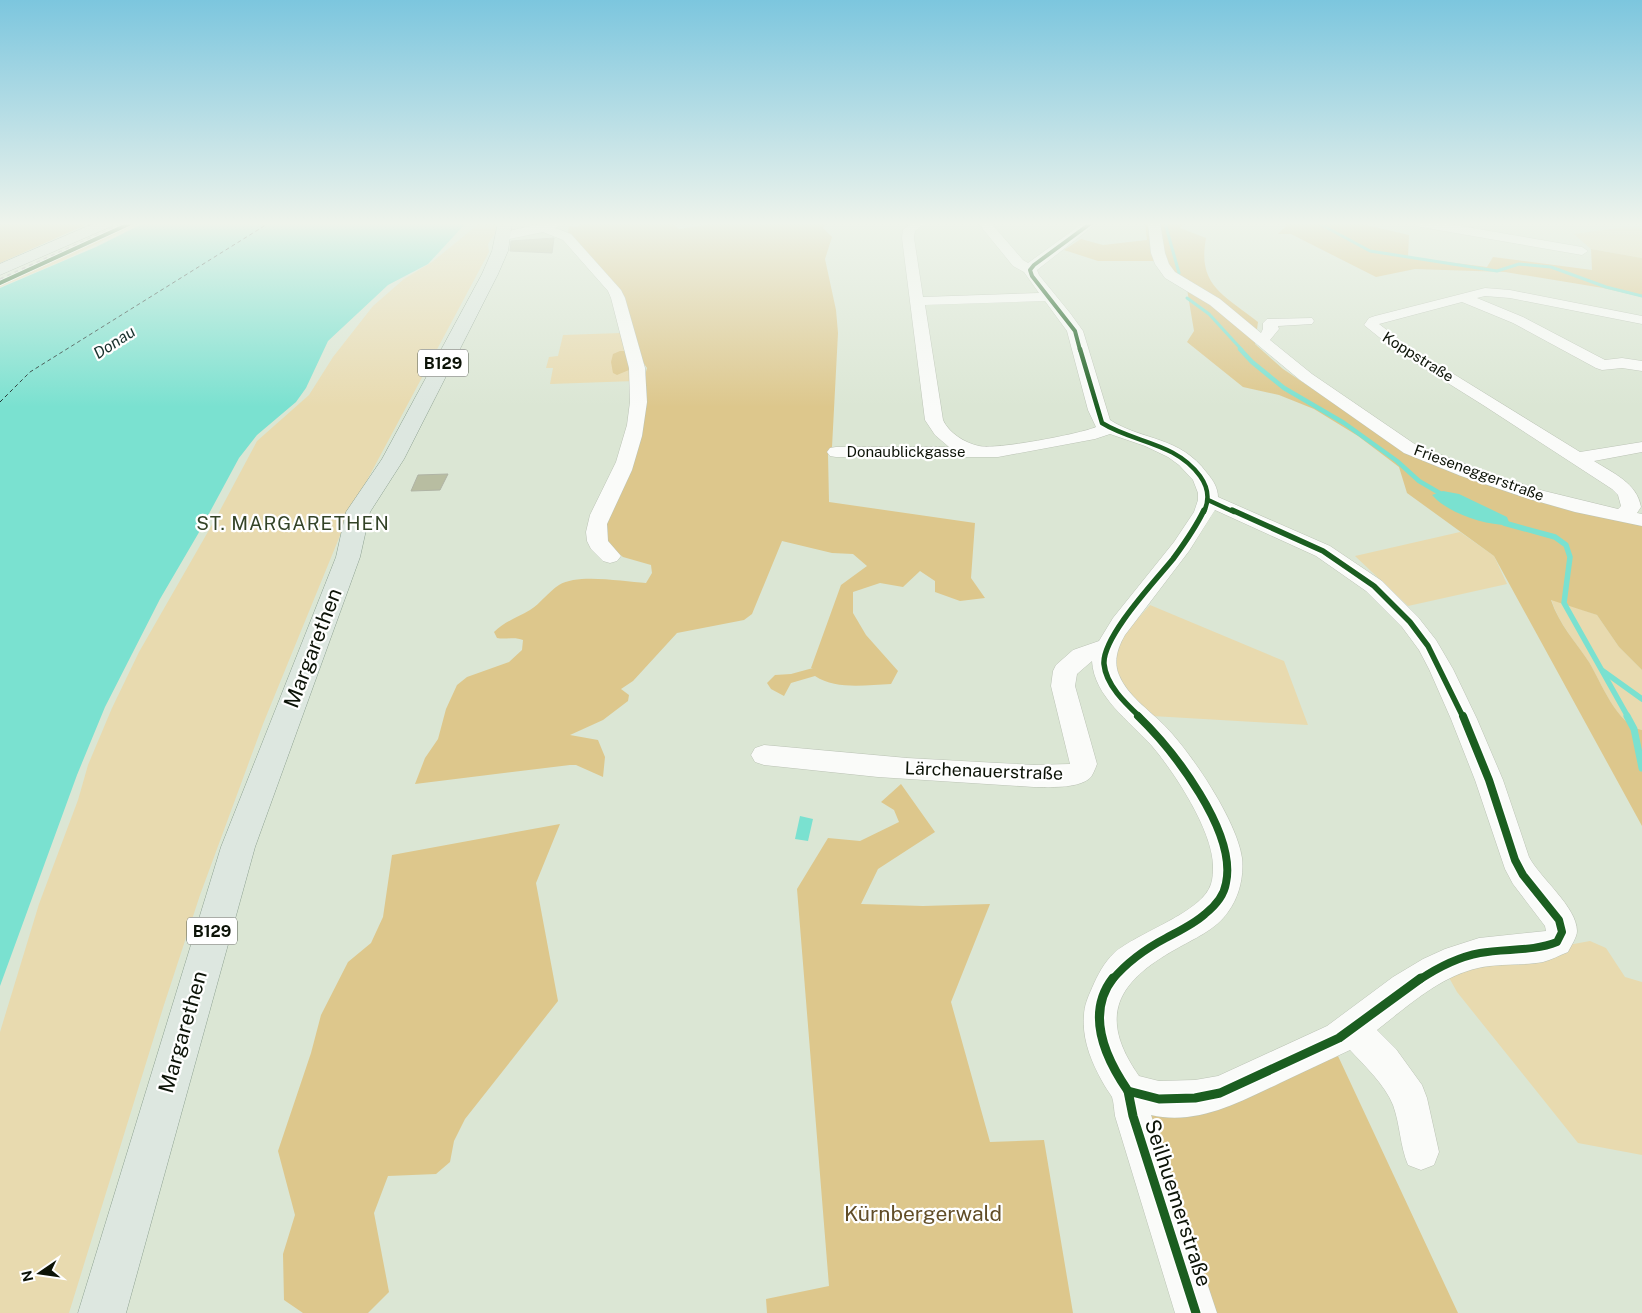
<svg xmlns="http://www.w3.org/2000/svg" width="1642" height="1313" font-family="'Public Sans',sans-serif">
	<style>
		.green { fill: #e8daaf }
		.forest { fill: #ddc78c }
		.water { fill: #7ae1d0 }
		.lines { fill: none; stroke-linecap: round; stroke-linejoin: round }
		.stream-far3 { stroke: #7ae1d0; stroke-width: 3 }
		.stream-far2 { stroke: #7ae1d0; stroke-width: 4.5 }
		.stream-far1 { stroke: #7ae1d0; stroke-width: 5.5 }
		.stream { stroke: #7ae1d0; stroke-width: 7 }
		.ferry { stroke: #19312d; stroke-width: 1; stroke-dasharray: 4 3; stroke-linecap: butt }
		.building { fill: #b8bda1; stroke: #b0b4a5 }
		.minor-casing { stroke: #bbc3b5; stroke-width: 1 }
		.major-casing { stroke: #8ea292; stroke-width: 1 }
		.minor { fill: #fafbf9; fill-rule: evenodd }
		.major { fill: #dde7e0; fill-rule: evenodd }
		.rail { stroke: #c0c2be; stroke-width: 2; stroke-dasharray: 4 4; stroke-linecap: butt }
		.cycleway-far4-casing { stroke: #fff; stroke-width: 5.5 }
		.cycleway-far3-casing { stroke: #fff; stroke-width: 7 }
		.cycleway-far2-casing { stroke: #fff; stroke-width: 9 }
		.cycleway-far1-casing { stroke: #fff; stroke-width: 11 }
		.cycleway-casing { stroke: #fff; stroke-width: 12 }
		.cycleway-far4 { stroke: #1b5e20; stroke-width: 4 }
		.cycleway-far3 { stroke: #1b5e20; stroke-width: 4.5 }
		.cycleway-far2 { stroke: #1b5e20; stroke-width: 5.5 }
		.cycleway-far1 { stroke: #1b5e20; stroke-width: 8 }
		.cycleway { stroke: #1b5e20; stroke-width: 9 }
		.labels { text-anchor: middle; stroke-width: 4.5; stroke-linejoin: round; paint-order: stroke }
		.far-street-label { font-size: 15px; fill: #0c1307; stroke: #fff }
		.far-water-label { font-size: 16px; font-style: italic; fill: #19312d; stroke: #fff }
		.shield { fill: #fff; stroke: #555a51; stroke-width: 1 }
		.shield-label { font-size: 16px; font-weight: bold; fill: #0c1307 }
		.street-label { font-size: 18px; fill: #0c1307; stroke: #fff }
		.neighbourhood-label { font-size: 19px; letter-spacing: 1px; fill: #334327; stroke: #fff }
		.near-street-label { font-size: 21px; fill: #0c1307; stroke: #fff }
		.near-park-label { font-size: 21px; fill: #614d27; stroke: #fff }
	</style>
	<rect width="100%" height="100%" fill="#dbe6d4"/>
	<g class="green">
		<path d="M129 223H139L62 261 0 287V282Z"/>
		<path d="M480 223H499L498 229 488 244 489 252 348 516 263 724 200 895 163 1008 69 1313H0V1032L39 904 78 800 88 765 112 708 139 652 217 516 257 441 309 395 333 357 373 306 404 279 432 262Z"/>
		<path d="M1634 226 1642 229V258L1591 249 1574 234Z"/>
		<path d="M621 333 635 381 550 384 553 368H546L549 357 558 356 563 335Z"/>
		<path d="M1460 532 1494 556 1507 584 1408 606 1355 556Z"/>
		<path d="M1551 599 1597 615 1619 647 1642 670V730C1617 725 1601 682 1589 662 1575 641 1559 624 1551 599Z"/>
		<path d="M1150 605 1284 661 1308 725 1152 716 1119 681 1113 655 1116 643Z"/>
		<path d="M1590 941 1606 948 1625 977 1642 982V1155L1578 1143 1457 992 1447 974 1530 952Z"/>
	</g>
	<g class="forest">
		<path d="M0 223H90L0 263Z"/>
		<path d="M580 223H672L679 229 718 223H827L823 228 832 237 825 259 836 310 838 333 832 447 828 454 829 502 975 523 971 578 985 598 960 601 935 592V581L920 571 903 587 880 583 853 592V613L866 635 898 671 891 684C866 685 836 690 815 676L791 683 784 696 771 689 767 683 775 675 791 674 813 668H811L841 585 867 566 853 554 832 553 782 541 752 614 744 620 677 633 633 681 621 689 629 695 628 701 603 720 570 735 598 740 605 757 603 777 576 765H570L415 784 425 758 438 739 446 709 457 685 467 677 509 662 522 650 523 640C514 636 506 640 497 638L494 632C505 621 517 618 530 610 541 603 548 592 559 585 579 573 623 582 646 583L652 573 651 565 623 557 601 539 647 368 640 358 626 307 625 297 568 233 569 226 578 227Z"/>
		<path d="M1145 223H1185L1180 228 1206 238C1197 286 1224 295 1258 322L1255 344 1283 369 1395 444 1642 523V670L1619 647 1597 615 1551 600C1559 624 1575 641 1589 662 1601 682 1617 725 1642 730V826L1494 556 1407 493 1399 467 1358 436 1314 409 1279 395 1243 387 1187 342 1194 331 1186 283 1157 261H1098L1064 250 1081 239 1103 245 1147 240Z"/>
		<path d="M1289 223H1357L1409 235 1408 257 1487 267 1493 257 1592 270 1591 249 1642 258V297L1603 288 1505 272 1415 269 1376 277 1291 234H1278Z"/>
		<path d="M620 351H627L629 370 617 375 613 373 611 362 613 354Z"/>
		<path d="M901 784 935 832 878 869 861 904 923 906 990 904 951 1002 990 1142 1044 1140 1073 1313H767L766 1299 829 1286 797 889 828 838 860 841 899 822 894 810 881 802Z"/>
		<path d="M560 824 536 883 558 1001 465 1119 454 1141 450 1162 436 1174 388 1176 374 1213 389 1292 368 1313H303L284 1300 283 1254 295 1215 278 1151 311 1053 321 1015 348 962 371 943 383 917 392 855Z"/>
		<path d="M1338 1056 1458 1313H1210L1147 1125 1151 1112 1219 1106Z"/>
	</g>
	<g class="water">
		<path d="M144 223H466L428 264 388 285 328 341 306 388 296 402 257 435 239 458 198 534 160 599 105 707 77 775 0 986V288L96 247Z"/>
		<path d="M1443 491 1459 494 1507 517 1510 525C1487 526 1447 513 1432 495Z"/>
		<path d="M800 816 813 819 808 841 795 839Z"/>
	</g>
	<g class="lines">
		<g class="stream-far3">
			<path d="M1165 223 1179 273"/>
			<path d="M1318 223 1370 251 1497 271 1519 264 1551 267 1606 287 1642 296"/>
			<path d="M1187 298 1209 314 1242 350"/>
		</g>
		<path class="stream-far2" d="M1240 349 1252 362 1284 388 1344 423 1397 461 1419 481 1443 495"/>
		<g class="stream-far1">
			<path d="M1504 523 1555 537 1566 545 1570 557 1564 603 1628 717"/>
			<path d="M1603 671 1642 699"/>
		</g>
		<path class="stream" d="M1627 716 1634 729 1642 768"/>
		<path class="ferry" d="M0 402 30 372 269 223"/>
	</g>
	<g class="building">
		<path d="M554 238 552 253 510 251 511 241Z"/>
		<path d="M448 474 440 490 411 491 418 475Z"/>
	</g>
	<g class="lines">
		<g class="minor-casing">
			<g id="minor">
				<path d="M545 223H564L555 228 571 234 621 290 625 298 645 368 647 402 642 436 632 470 607 524 608 541 621 556 617 561 610 563 603 561 591 549 587 541 586 532 590 515 616 462 627 425 630 402 629 368 611 298 608 291 563 240 543 232 504 240 498 236 500 233Z"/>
				<path d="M911 223H925L915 231 914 238 923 297 1039 293 1024 272 1013 266 978 223H991L1023 260 1028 263 1083 223H1097L1037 270 1039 275 1070 313 1083 331 1110 420C1143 441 1180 436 1207 473 1213 480 1218 488 1218 497L1330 546 1382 581 1418 617 1436 640 1453 669 1477 719 1503 780 1529 857C1540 878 1577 907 1577 931 1577 937 1571 946 1568 952 1560 955 1551 960 1543 962 1522 966 1499 963 1478 968 1439 977 1408 1006 1377 1030L1396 1049 1422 1085 1427 1098 1439 1152 1434 1165 1421 1170 1408 1165C1400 1146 1400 1124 1393 1105 1385 1085 1365 1066 1350 1050 1327 1061 1303 1072 1280 1083 1240 1102 1196 1126 1151 1115L1217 1313H1175L1115 1116C1114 1110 1114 1103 1112 1097 1109 1092 1105 1087 1102 1081 1091 1061 1082 1039 1084 1016 1084 1006 1088 997 1092 988 1098 974 1104 963 1114 953 1138 932 1202 913 1211 884 1213 878 1213 871 1213 865 1212 830 1175 773 1152 746 1130 721 1094 697 1092 661L1077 674 1075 686 1097 764C1095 769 1093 775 1090 778 1078 789 1048 787 1034 787L878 777 764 765 755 762 751 755 755 748 764 745 907 758 1034 765 1070 764 1051 686 1053 671 1056 665 1073 650 1099 641 1113 618 1174 542 1194 512 1198 500V493L1193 480 1179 465 1168 457 1145 446 1110 434 1095 439 998 457H836L830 456 827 452 830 448 836 447H949L935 435 925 420 902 238 903 230ZM1045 301 1067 331 1088 410 1096 427C1080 434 995 450 979 446 965 443 949 433 943 420L925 305ZM1215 510 1316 556 1366 591 1402 627 1419 650 1429 669 1451 719 1475 780 1505 869 1513 884 1545 926 1546 931 1479 938 1445 949 1423 959 1393 977 1327 1026 1218 1076 1195 1080 1159 1081 1139 1076C1097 1016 1117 982 1176 949 1193 939 1216 930 1228 912 1239 897 1244 877 1242 858 1237 821 1191 752 1164 725 1149 710 1127 695 1119 675 1113 661 1118 647 1125 635L1189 551Z"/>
				<path d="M1148 223H1160L1165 253 1169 264 1175 272 1220 299 1261 333 1263 329V323L1267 319 1312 318 1314 321 1312 324 1278 326 1279 329 1270 340 1312 374 1416 445 1475 468 1540 490 1618 509 1621 506 1618 495 1612 489 1483 405 1395 350 1364 325 1369 318 1375 316 1485 288 1510 290 1642 316V324L1510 298 1485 296 1477 298 1523 317 1605 360 1622 358 1642 361V371L1622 368 1602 370 1596 368 1513 323 1462 302 1379 324 1405 344 1580 452 1642 442V452L1594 461C1613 473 1637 483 1641 507L1637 513 1642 514V526L1575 512 1526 498 1461 476 1404 453 1300 380 1210 305 1165 278 1155 264 1151 253Z"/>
				<path d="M1415 223H1443L1582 247 1588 251 1582 255 1421 227Z"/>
			</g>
		</g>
		<g class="major-casing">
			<g id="major">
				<path d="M95 223H114L112 226 0 275V264Z"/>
				<path d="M498 223H512L508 251 498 274 404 459 370 512 360 557 255 847 126 1313H78L221 847 336 557 346 512 382 459 482 274 492 251Z"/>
			</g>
		</g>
		<use href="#minor" class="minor"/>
		<use href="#major" class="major"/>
		<path class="rail" d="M0 279 124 223"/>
		<g class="cycleway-far4-casing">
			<g id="cycleway-far4">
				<path d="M0 283 131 223"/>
				<path d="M1080 350 1075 331 1032 276 1030 270 1034 265 1091 223"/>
			</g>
		</g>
		<g class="cycleway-far3-casing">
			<g id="cycleway-far3">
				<path d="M1080 349 1102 423C1134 443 1175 442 1200 476 1208 487 1210 499 1204 512"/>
				<path d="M1208 500 1234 512"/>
			</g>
		</g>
		<g class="cycleway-far2-casing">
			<g id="cycleway-far2">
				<path d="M1232 510 1323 551 1374 586 1410 622 1428 646 1463 717"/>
				<path d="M1140 717C1125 703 1106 685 1104 664 1102 637 1155 581 1173 559 1184 544 1196 527 1204 510"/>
			</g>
		</g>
		<g class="cycleway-far1-casing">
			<g id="cycleway-far1">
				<path d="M1112 980C1128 961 1145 949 1166 938 1179 931 1194 924 1205 914 1215 906 1224 896 1226 883 1237 832 1174 751 1138 716"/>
				<path d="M1419 980C1437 968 1458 957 1480 953 1505 948 1532 952 1557 942L1562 932 1559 920 1523 875 1515 860 1489 780 1463 716"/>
			</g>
		</g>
		<g class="cycleway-casing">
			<g id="cycleway">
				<path d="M1113 978C1085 1014 1106 1059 1128 1091"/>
				<path d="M1196 1313 1133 1116 1128 1091 1159 1099 1195 1098 1220 1093 1339 1038 1421 978"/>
			</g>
		</g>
		<use href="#cycleway-far4" class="cycleway-far4"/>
		<use href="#cycleway-far3" class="cycleway-far3"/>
		<use href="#cycleway-far2" class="cycleway-far2"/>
		<use href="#cycleway-far1" class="cycleway-far1"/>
		<use href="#cycleway" class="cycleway"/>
	</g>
	<linearGradient id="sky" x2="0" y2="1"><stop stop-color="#7cc6de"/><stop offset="0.55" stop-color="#eff4ec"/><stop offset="1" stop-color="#eff4ec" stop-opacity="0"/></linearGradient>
	<rect width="1642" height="407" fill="url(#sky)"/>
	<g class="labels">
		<g class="far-street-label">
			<text transform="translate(1418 357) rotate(32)" y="5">Koppstraße</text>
			<text x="906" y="457">Donaublickgasse</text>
			<text transform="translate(1479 473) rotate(20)" y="5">Frieseneggerstraße</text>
		</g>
		<g class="far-water-label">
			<text transform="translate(114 342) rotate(-33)" y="6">Donau</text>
		</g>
		<g class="shield">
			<rect x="418" y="349.5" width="50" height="27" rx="4"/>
			<rect x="187" y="917.5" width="50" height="27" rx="4"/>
		</g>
		<g class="shield-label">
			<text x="443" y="369">B129</text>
			<text x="212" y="937">B129</text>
		</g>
		<g class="street-label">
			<text transform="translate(984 771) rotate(2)" y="6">Lärchenauerstraße</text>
		</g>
		<g class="neighbourhood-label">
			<text x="293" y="530">ST. MARGARETHEN</text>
		</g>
		<g class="near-street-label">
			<text transform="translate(313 648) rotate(-69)" y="7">Margarethen</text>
			<text transform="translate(183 1032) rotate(-74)" y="7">Margarethen</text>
			<text transform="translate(1178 1203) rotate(72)" y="7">Seilhuemerstraße</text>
		</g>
		<g class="near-park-label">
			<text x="923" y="1221">Kürnbergerwald</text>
		</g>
	</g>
	<g transform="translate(40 1273) rotate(257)" stroke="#ffffff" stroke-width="4" paint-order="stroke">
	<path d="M0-4L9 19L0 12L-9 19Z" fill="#0c1307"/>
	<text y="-8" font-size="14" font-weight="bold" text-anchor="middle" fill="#0c1307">N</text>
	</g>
</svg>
